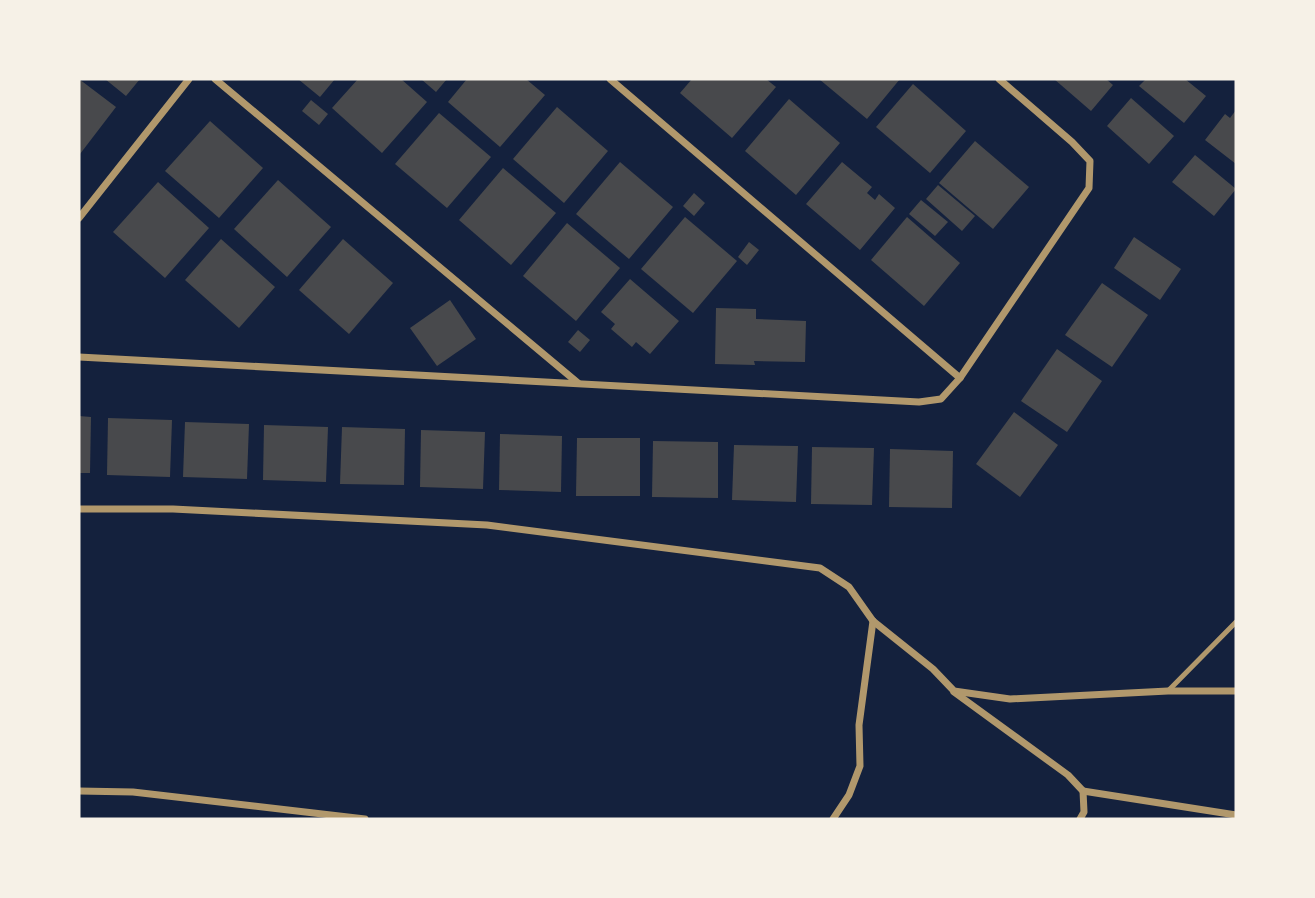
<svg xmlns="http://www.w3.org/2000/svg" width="1315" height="898" font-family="'Work Sans',sans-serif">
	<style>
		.building { fill: #48494c }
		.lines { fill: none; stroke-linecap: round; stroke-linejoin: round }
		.service { stroke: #b1986c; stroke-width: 5 }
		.minor { stroke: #b1986c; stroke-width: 7 }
	</style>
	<rect width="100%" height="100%" fill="#14213d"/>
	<g class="building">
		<path d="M79 79 116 107 80 154 79 153Z"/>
		<path d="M105 79H140L126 96Z"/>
		<path d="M298 79H335L320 97Z"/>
		<path d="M358 79H401L427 102 382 153 332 108Z"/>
		<path d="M421 79H447L436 92Z"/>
		<path d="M467 79H526L545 95 500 147 448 102Z"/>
		<path d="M692 79H766L776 87 732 138 680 93Z"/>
		<path d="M819 79H900L867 119Z"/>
		<path d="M1054 79H1106L1113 85 1091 111Z"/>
		<path d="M1146 79H1185L1206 96 1184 123 1139 86Z"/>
		<path d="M913 84 966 131 930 173 876 127Z"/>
		<path d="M1131 98 1174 136 1149 164 1107 126Z"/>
		<path d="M789 99 840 143 796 195 745 151Z"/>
		<path d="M311 100 328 114 319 125 302 111Z"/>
		<path d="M557 107 608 151 564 203 513 159Z"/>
		<path d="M1236 110V164L1205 140 1225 114 1230 118Z"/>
		<path d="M439 113 491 157 447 208 395 164Z"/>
		<path d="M210 121 263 168 219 218 165 171Z"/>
		<path d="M975 141 1029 187 993 229 939 183Z"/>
		<path d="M1195 155 1236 189 1214 216 1172 182Z"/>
		<path d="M620 162 673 207 629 259 576 214Z"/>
		<path d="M842 162 872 187 867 193 875 200 879 194 895 208 860 250 806 204Z"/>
		<path d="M503 168 556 213 511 265 459 220Z"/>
		<path d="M278 180 331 227 287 277 234 229Z"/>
		<path d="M158 182 209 228 165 278 113 232Z"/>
		<path d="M938 185 975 216 962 231 926 199Z"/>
		<path d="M694 193 705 203 694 216 683 206Z"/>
		<path d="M921 200 948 222 935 236 909 214Z"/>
		<path d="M685 217 737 261 693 313 641 269Z"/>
		<path d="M907 217 960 263 924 306 871 260Z"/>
		<path d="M567 223 620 268 576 321 523 276Z"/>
		<path d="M1134 237 1181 269 1160 300 1114 268Z"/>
		<path d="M221 239 275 287 239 328 185 280Z"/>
		<path d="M343 239 393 283 349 334 299 290Z"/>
		<path d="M749 242 759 250 747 265 738 257Z"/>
		<path d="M630 279 679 321 650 354 636 342 632 347 611 329 615 324 601 312Z"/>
		<path d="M1102 283 1148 315 1112 367 1065 335Z"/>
		<path d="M450 300 476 339 437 366 410 328Z"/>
		<path d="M716 308 756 309V319L806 321 805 362 754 361 755 365 715 364Z"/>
		<path d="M578 330 590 340 580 352 568 342Z"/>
		<path d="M1057 349 1102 381 1067 432 1021 401Z"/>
		<path d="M1014 412 1058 445 1020 497 976 464Z"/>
		<path d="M79 416 91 417 90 473H79Z"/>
		<path d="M108 418 172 420 170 477 107 475Z"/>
		<path d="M185 422 249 424 247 479 183 477Z"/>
		<path d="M264 425 328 427 326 482 263 480Z"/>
		<path d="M342 427 405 429 404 485 340 484Z"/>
		<path d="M421 430 485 432 483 489 420 487Z"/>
		<path d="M500 434 562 436 561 492 499 490Z"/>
		<path d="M577 438H640V496H576Z"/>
		<path d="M653 441 718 442V498L652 497Z"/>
		<path d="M734 445 798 446 796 502 732 500Z"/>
		<path d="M812 447 874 448 872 505 811 504Z"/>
		<path d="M890 449 953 451 952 508 889 507Z"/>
	</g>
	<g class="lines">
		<path class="service" d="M1168 691 1236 622"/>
		<g class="minor">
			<path d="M215 79 578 383"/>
			<path d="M610 79 960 378"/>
			<path d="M79 218 189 79"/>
			<path d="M79 357 919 402 941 399 960 378 1089 188 1090 161 1072 142 999 79"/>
			<path d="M79 509H173L487 525 820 568 849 587 873 621 933 669 954 691 1010 699 1168 691H1236"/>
			<path d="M954 692 1068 775 1083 791 1084 812 1080 819"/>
			<path d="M79 791 133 792 365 819"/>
			<path d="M1083 791 1236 815"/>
			<path d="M833 819 849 795 860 766 859 725 873 621"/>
		</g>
	</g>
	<rect width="1315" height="898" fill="none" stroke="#f6f1e7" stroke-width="161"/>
</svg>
